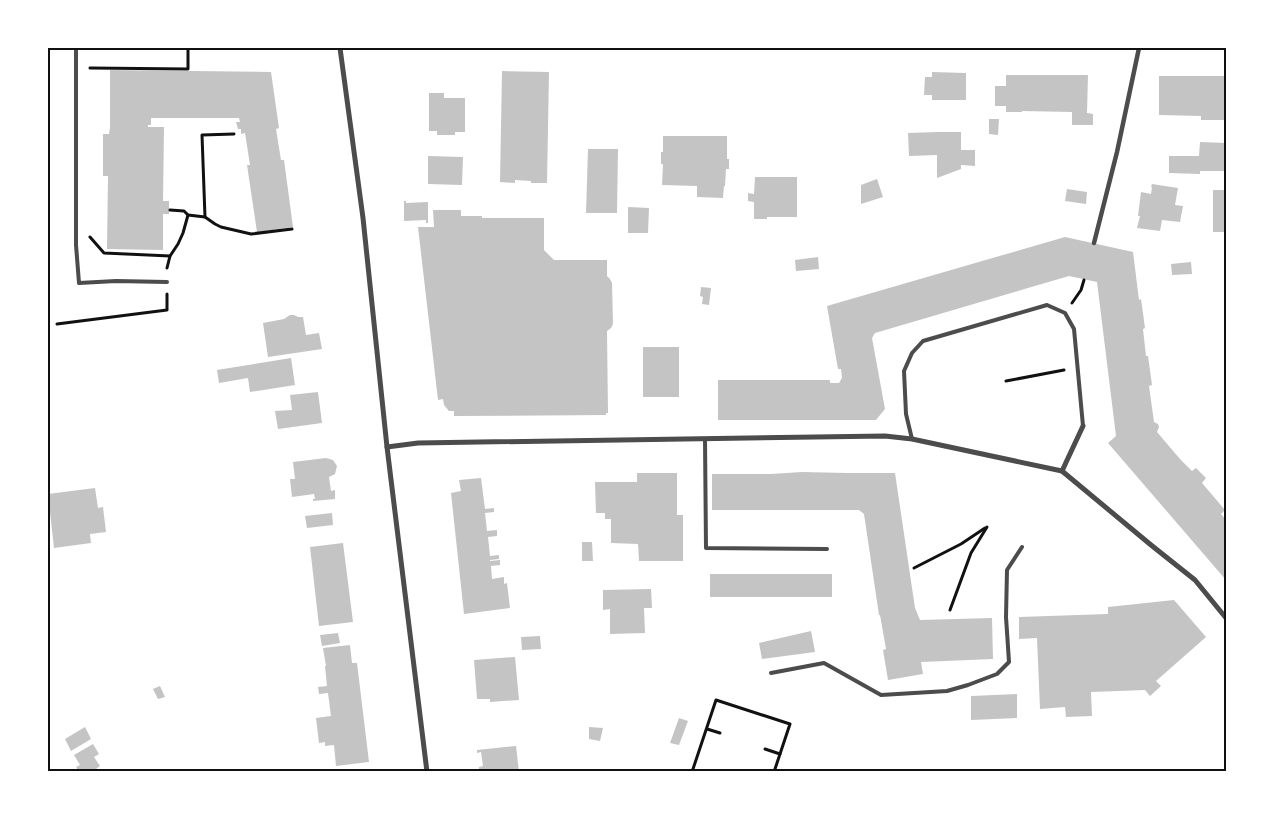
<svg xmlns="http://www.w3.org/2000/svg" width="1274" height="819" font-family="'Space Grotesk',sans-serif">
	<style>
		.building { fill: #c4c4c4 }
		.lines { fill: none; stroke-linecap: round; stroke-linejoin: round }
		.path { stroke: #111; stroke-width: 3 }
		.service { stroke: #4c4c4c; stroke-width: 4 }
		.pedestrian { stroke: #4c4c4c; stroke-width: 4.5 }
		.minor { stroke: #4c4c4c; stroke-width: 5 }
		.neatline { fill: none; stroke: #111; stroke-width: 2 }
	</style>
	<rect width="100%" height="100%" fill="#fff"/>
	<g class="building">
		<path d="M110 70 271 72 279 128 276 129 281 160H284L293 227 257 232 247 165H250L245 133 241 134V129H238L236 122H240L239 118H151V125H148V127H164L163 201H169V214H163V250L107 249 108 176H103V134H109L110 127Z"/>
		<path d="M502 71 549 72 547 183H531V181L515 180V183L500 182Z"/>
		<path d="M932 72 966 73V100H932V95H924L925 77H932Z"/>
		<path d="M1006 75H1088L1087 113 1093 114V125H1072V112L1022 111V112H1006V106H995V86H1006Z"/>
		<path d="M1159 76H1226V120H1201V116L1159 115Z"/>
		<path d="M429 93H444V98H465V132H455V135H437V131H429Z"/>
		<path d="M989 119H999L998 135 989 134Z"/>
		<path d="M937 132H961V150H975V166L961 165V169L937 178V155L909 156 908 133Z"/>
		<path d="M663 136H727V159H729V169H726L725 186H724L723 198 697 197V186L662 185 663 164H661V152H663Z"/>
		<path d="M1200 142 1226 143V171H1200V174L1169 173V156H1199Z"/>
		<path d="M588 149H618L617 213H586Z"/>
		<path d="M428 156 463 157 462 185 428 184Z"/>
		<path d="M755 177H797V217H767V219H754V202L748 201V193L754 194Z"/>
		<path d="M877 179 883 197 861 204V185Z"/>
		<path d="M1152 184 1178 188 1175 205 1183 206 1180 222 1162 220 1160 231 1137 228 1140 216H1138L1141 192 1151 194 1152 187H1151Z"/>
		<path d="M1067 189 1087 192 1086 204 1065 201Z"/>
		<rect x="1213" y="190" width="13" height="42"/>
		<path d="M404 201H406V203L428 202V223H426V220L404 221Z"/>
		<path d="M628 207 649 208 648 233H628Z"/>
		<path d="M433 210H461V216H482V218H544V250L554 260H607V276L610 279 612 283 613 324 611 328 607 331 608 413H606V415L454 416V411H449L444 405 443 399 438 400 418 227H434Z"/>
		<path d="M1065 237 1133 252 1139 300 1141 299 1145 328 1143 329 1146 356H1148L1152 385 1149 386 1154 422 1158 424 1159 427 1157 432 1180 459 1192 471 1196 468 1206 478 1202 483 1225 510 1221 514 1226 520V580L1108 443 1116 436 1097 282 1069 276 875 333 872 338 885 409 876 420H718V380H830V383H839L842 378 841 369H838L827 306Z"/>
		<path d="M818 257 819 269 796 271 795 260Z"/>
		<path d="M1191 262 1192 274 1172 275 1171 264Z"/>
		<path d="M701 287 711 288 709 305 702 304 703 297 700 296Z"/>
		<path d="M290 315H294L298 317H303L306 335 319 333 322 349 268 357 263 323 284 319Z"/>
		<rect x="643" y="347" width="36" height="50"/>
		<path d="M291 358 295 385 250 392 248 378 219 383 217 370Z"/>
		<path d="M318 392 322 423 278 429 275 411 292 410 290 395Z"/>
		<path d="M326 458 333 460 337 466 335 474 329 477 331 491 335 490V499L313 501V499H315L314 494 292 497 290 479H295L293 462Z"/>
		<path d="M802 472 847 473H895L915 608 920 620 992 618 993 659 921 662 923 674 888 680 883 650 886 649 880 615H879L864 514 859 510H712V474H771Z"/>
		<path d="M637 473H677V515H683V561H639L638 544 611 543V519H605V513H596L595 482H637Z"/>
		<path d="M481 478 485 509 494 508V512L485 513 487 531 497 530V536L488 537 490 556 499 555V559L490 560V561L500 560V565L491 566 492 579 504 577V584L507 583 510 608 464 614 451 493 461 491 459 480Z"/>
		<path d="M95 488 98 508 103 507 106 532 90 534 91 543 54 548 48 494Z"/>
		<path d="M332 513 333 525 307 528 305 516Z"/>
		<path d="M582 542H592L593 561H582Z"/>
		<path d="M343 543 353 622 319 626 310 547Z"/>
		<rect x="710" y="574" width="122" height="23"/>
		<path d="M651 589 652 608H644L645 633 610 634V609L603 610V590Z"/>
		<path d="M1174 600 1206 637 1156 681 1161 686 1150 696 1145 690 1091 692 1092 716 1066 717 1065 707 1040 709 1037 638 1019 639V617L1108 614V607Z"/>
		<path d="M811 631 815 652 762 659 759 643Z"/>
		<path d="M338 633 340 643 322 646 320 635Z"/>
		<path d="M540 636 541 649 522 650 521 637Z"/>
		<path d="M350 645 352 663H357L369 762 336 766 334 745 325 746V742L319 743 316 718 331 716 328 693 319 694 318 687 327 686 325 666H326L323 648Z"/>
		<path d="M515 657 519 700 490 702V699H477L474 660Z"/>
		<path d="M160 686 165 697 158 699 153 689Z"/>
		<path d="M1017 694V718L971 720V696Z"/>
		<path d="M679 718 688 721 679 745 670 743Z"/>
		<path d="M85 727 91 739 71 751 65 739Z"/>
		<path d="M589 727 603 728 600 741 589 739Z"/>
		<path d="M93 744 99 754 94 757 100 766 92 772H79L76 767 80 765 74 755Z"/>
		<path d="M516 746 519 772H479V767L483 766 481 752 477 753V750Z"/>
	</g>
	<g class="lines">
		<g class="path">
			<path d="M90 68 188 69V48"/>
			<path d="M234 134 202 135 205 217 215 224 221 227 251 234 292 229"/>
			<path d="M170 210 184 211 188 215"/>
			<path d="M90 237 104 253 170 256"/>
			<path d="M167 268 170 256 178 244 183 233 188 215 205 217"/>
			<path d="M1072 303 1081 290 1084 280"/>
			<path d="M57 324 167 310V294"/>
			<path d="M1006 381 1064 370"/>
			<path d="M914 568 961 544 985 528"/>
			<path d="M950 610 971 553 987 527"/>
			<path d="M707 729 720 733"/>
			<path d="M765 749 780 754"/>
			<path d="M692 772 716 700 790 724 774 772"/>
		</g>
		<g class="service">
			<path d="M76 48V245L79 283 116 281 167 282"/>
			<path d="M705 439 706 548 827 549"/>
			<path d="M912 439 906 414 904 371 912 353 923 341 1047 305 1065 313 1074 329 1083 426"/>
			<path d="M771 673 824 663 881 695 947 691 968 685 997 674 1009 662 1006 617 1007 570 1022 547"/>
		</g>
		<path class="pedestrian" d="M1094 243 1117 152 1139 48"/>
		<g class="minor">
			<path d="M340 48 363 218 387 447 427 772"/>
			<path d="M1083 426 1062 471 1151 545 1195 580 1226 618"/>
			<path d="M387 447 418 443 885 436 912 439 1062 471"/>
		</g>
	</g>
	<rect width="1274" height="819" fill="none" stroke="#ffffff" stroke-width="98"/>
	<rect x="49" y="49" width="1176" height="721" class="neatline"/>
</svg>
